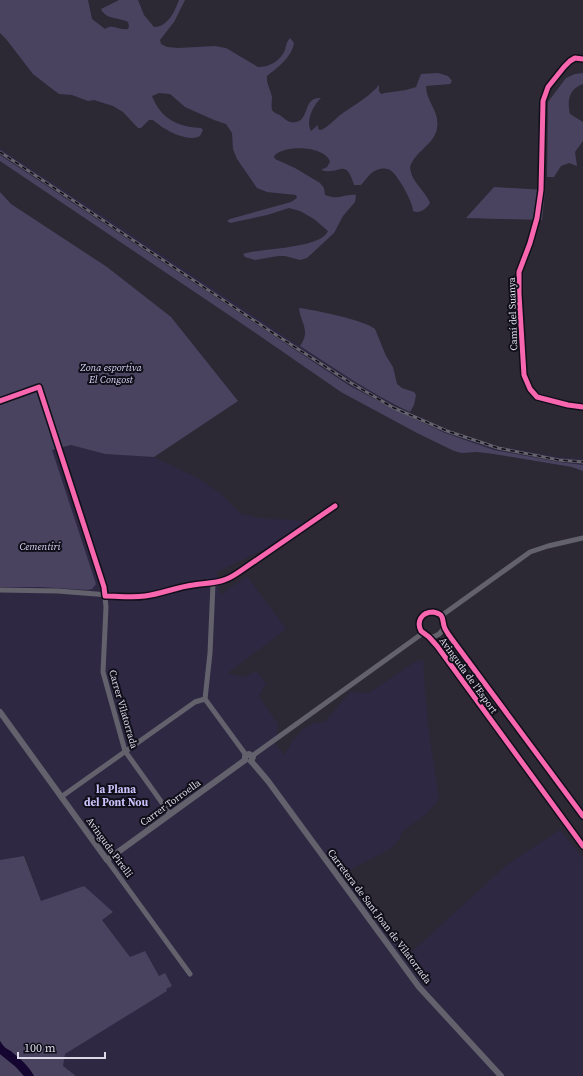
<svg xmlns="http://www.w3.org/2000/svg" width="583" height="1076" font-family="'Source Serif 4',serif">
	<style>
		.built { fill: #2e2843 }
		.green { fill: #494360 }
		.water { fill: #140630 }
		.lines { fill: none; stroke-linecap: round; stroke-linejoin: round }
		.minor { stroke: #63626c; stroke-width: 5 }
		.tertiary { stroke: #63626c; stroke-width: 6 }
		.rail-casing { stroke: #65646c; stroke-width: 3 }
		.rail { stroke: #100f19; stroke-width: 1.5; stroke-dasharray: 4.5; stroke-linecap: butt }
		.cycleway-casing { stroke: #100f19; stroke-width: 8 }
		.cycleway { stroke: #f766af; stroke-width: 5 }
		.labels { text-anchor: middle; stroke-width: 4; stroke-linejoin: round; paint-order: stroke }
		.street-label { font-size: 10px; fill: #dbd9e8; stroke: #100f19 }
		.park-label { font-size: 10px; font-style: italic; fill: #dad5f7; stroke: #100f19 }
		.neighbourhood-label { font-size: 11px; font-weight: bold; fill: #cbc2fb; stroke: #100f19 }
	</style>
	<rect width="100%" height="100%" fill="#2c2935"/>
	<g class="built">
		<path d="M0 148 353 381 396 406 447 429 498 446 559 457 583 459V465L559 462 494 450 445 433 394 409 350 386 0 155Z"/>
		<path d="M71 445 105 454 154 457 198 478 221 494 241 514 259 518 305 521V525L267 548 217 572 220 595 247 576 286 629 229 672V674L245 677 256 671 266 683 259 696 278 724 277 737 274 742 284 755 292 742 302 730 314 723 325 722 350 692 369 693 416 661 423 660 428 725 439 799 426 814 403 831 399 839 393 847 345 873 407 956 508 864 560 830 583 858V1076H76L63 1066 64 1054 167 991 166 989 172 986 159 976 145 951 130 957 102 919 113 913 41 901 25 856 0 860V587H41L52 450Z"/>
	</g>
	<g class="green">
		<path d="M0 0H88L92 19 105 29C113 23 119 31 128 29L129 26 128 22C119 17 106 20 101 9L119 0H138L144 15 154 27C168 27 175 11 179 0H185L174 22 160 40 161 44 167 47 178 48 215 46 226 48 258 67C270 67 280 61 285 50 286 45 287 41 290 38L294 43C292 57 277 68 267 76 266 83 271 91 272 97 272 101 271 106 272 110 274 113 277 114 280 115 286 120 290 125 299 121 309 116 304 97 321 98 314 104 305 121 311 131L318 125V129L321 130C328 127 333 121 339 116 352 106 368 98 379 85V91L381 94 385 93 406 90 416 87 421 74 438 73 448 76 452 81 450 84 426 86C426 102 440 111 437 128 435 144 415 151 410 167 411 182 425 190 430 203 426 209 420 214 413 211 413 202 398 175 390 170 386 168 381 168 377 170 370 172 366 180 361 185H354C345 156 341 176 321 170L327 167 330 162C326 146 284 144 274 156L275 159 295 168 320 183 324 188 325 195C339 201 345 193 356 195L355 202 343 216 334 233 307 258 300 260 285 256H278L255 260 245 257 243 254C260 248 321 249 328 231L314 219 300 211 289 208 267 215 230 223 227 221 230 219 291 202 297 198 296 195 267 192 257 188 237 159 233 149 232 133 226 124 214 120 185 107 170 94 159 93 152 96C161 119 178 127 201 128L203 130 200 136C187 143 163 129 153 120H149L141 128H138L123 112 113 106 94 100 88 101 72 95 59 94 51 88 33 74 6 39 0 33Z"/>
		<path d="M583 73V84C569 89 567 100 570 114L583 122V141L575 152 577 166 569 163 561 166 554 177H547L548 102 566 78 575 74Z"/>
		<path d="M0 155 350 386 394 409 445 433 494 450 559 462 583 465V471L572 467 494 454 477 452 462 453 454 451 417 433 341 392 257 334 0 161Z"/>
		<path d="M494 187 545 190 542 220 466 218Z"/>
		<path d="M0 192 11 204 107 267 171 317 238 401 154 457 105 454 71 445 52 450 96 584 92 589 88 590 41 587H0Z"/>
		<path d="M299 308C315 310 364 320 375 329L386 356 393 367 397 384 402 388 414 392 416 395 414 405 410 412C371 394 336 369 300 346 311 331 301 324 299 308Z"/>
		<path d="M24 856 41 901 84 886 113 912 102 920 130 957 145 951 159 976 165 973 172 986 166 989 167 991 65 1054 63 1066 76 1076H34C29 1067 22 1060 14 1054 7 1047 6 1051 0 1041V860Z"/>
		<path d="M0 1054 16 1067 24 1076H0Z"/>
	</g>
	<path class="water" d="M0 1041C6 1051 7 1047 14 1054 22 1060 29 1067 34 1076H24L16 1067 0 1054Z"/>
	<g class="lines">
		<g class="minor">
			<path d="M583 59 575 58 570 61 564 67 548 87 543 101 541 190 537 218 530 243 519 272V294L524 375 530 389 537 397 568 405 583 407"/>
			<path d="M0 401 39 387 104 587 106 607 103 672 125 751 170 814"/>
			<path d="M213 584 210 653 205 699 246 755"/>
			<path d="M0 590 58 591 134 597 146 596 192 585 213 584 224 581 239 572"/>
			<path d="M441 616 530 552 548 546 583 538"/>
			<path d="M429 637C437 637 442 634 444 626"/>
			<path d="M252 756 423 633"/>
			<path d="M61 797 195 702 205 699"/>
			<path d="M583 816 451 638C449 635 445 630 444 626 442 618 444 614 433 612 422 612 416 621 421 631L429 637 437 646 583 846"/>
			<path d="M107 860 190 974"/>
		</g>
		<g class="tertiary">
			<path d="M0 712 107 860 245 760"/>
			<path d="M245 760V756L249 754 253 757 251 761"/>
			<path d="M251 761 268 781 419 987 501 1076"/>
		</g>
		<g class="rail-casing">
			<path id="rail" d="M0 152 273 333 351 383 394 408 447 431 498 448 559 460 583 462"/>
		</g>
		<use href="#rail" class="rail"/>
		<g class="cycleway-casing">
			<g id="cycleway">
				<path d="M583 59 575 58 570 61 564 67 548 87 543 101 541 190 537 218 530 243 519 272V294L524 375 530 389 537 397 568 405 583 407"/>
				<path d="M0 401 39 387 104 587 105 596C119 596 132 598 145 596 161 594 177 587 193 585 213 582 222 584 239 572L335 506"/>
				<path d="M583 816 451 638C449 635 445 630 444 626 442 618 444 614 433 612 422 612 416 621 421 631L429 637 437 646 583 846"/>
			</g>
		</g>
		<use href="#cycleway" class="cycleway"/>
	</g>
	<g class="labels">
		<g class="street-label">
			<text transform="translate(512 314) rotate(-92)" y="4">Camí del Suanya</text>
			<text transform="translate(469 675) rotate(54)" y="4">Avinguda de l'Esport</text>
			<text transform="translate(124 709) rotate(74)" y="4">Carrer Vilatorrada</text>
			<text transform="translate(170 802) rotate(-36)" y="4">Carrer Torroella</text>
			<text transform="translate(110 847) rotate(54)" y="4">Avinguda Pirelli</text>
			<text transform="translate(380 916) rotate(53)" y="4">Carretera de Sant Joan de Vilatorrada</text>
		</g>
		<g class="park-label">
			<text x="111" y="371">Zona esportiva<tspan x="111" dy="12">El Congost</tspan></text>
			<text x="40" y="550">Cementiri</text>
		</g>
		<g class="neighbourhood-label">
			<text x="116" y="793">la Plana<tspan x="116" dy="13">del Pont Nou</tspan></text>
		</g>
	</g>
	<path d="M18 1052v6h87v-6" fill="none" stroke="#dbd9e8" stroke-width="2"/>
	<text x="24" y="1052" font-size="12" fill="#dbd9e8" stroke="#100f19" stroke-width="3" paint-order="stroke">100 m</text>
</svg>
